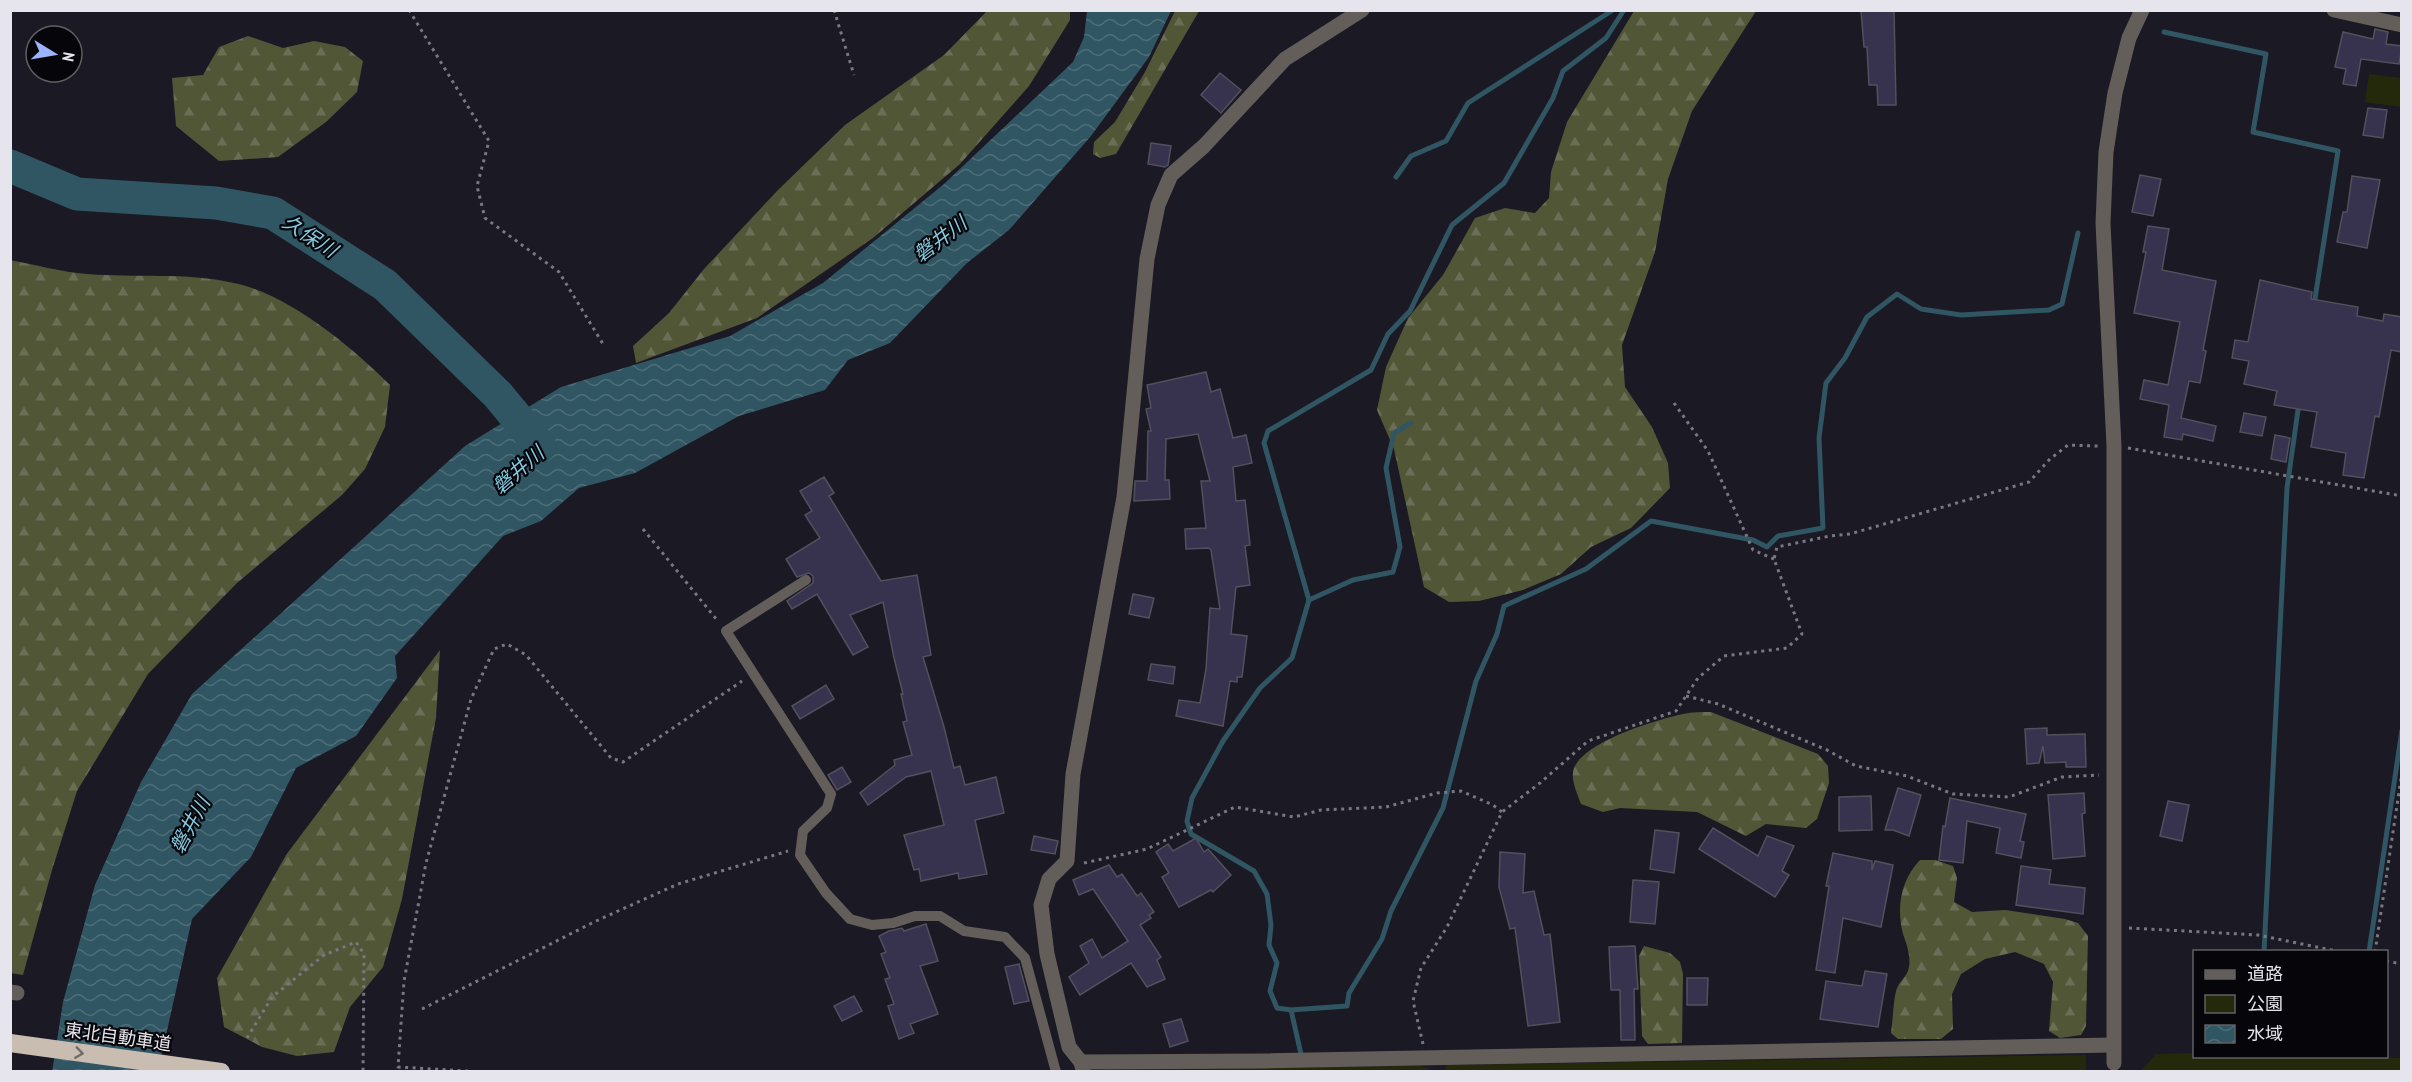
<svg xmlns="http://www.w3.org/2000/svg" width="2412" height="1082" font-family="'PT Sans Narrow','Noto Sans JP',sans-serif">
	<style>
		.green { fill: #25290b }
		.forest { fill: url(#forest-firs) }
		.water { fill: url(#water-waves) }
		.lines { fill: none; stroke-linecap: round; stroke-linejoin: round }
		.stream { stroke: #2f5662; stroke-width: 5 }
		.river { stroke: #2f5662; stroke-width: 33 }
		.building { fill: #37324e; stroke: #52505d; stroke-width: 1.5 }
		.path { stroke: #797881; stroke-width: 3; stroke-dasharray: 3 4.5; stroke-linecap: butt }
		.service { stroke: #635e59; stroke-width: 10 }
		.minor { stroke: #635e59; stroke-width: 15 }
		.tertiary { stroke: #635e59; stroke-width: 15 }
		.motorway { stroke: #c9bdb2; stroke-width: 18 }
		.oneway { stroke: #716a66 }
		.labels { text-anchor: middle; stroke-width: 4.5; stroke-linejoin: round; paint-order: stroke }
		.street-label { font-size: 18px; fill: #e6e5ed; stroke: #060509 }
		.water-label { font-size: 20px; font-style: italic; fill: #83cae1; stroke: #060509 }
	</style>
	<defs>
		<pattern id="forest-firs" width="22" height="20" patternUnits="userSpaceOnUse" patternTransform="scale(1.5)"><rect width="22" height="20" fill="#515637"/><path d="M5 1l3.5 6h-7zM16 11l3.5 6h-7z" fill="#6a6e54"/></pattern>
		<pattern id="water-waves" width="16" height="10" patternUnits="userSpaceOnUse" patternTransform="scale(1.5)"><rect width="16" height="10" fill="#2f5662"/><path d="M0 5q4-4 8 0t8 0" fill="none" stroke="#4d6e79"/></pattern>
	</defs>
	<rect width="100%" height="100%" fill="#1b1924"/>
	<g class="green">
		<path d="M2369 74 2401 78V107L2365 102Z"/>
		<path d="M2194 1053V1056L2401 1058V1071H2141L2156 1054Z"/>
		<path d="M2086 1055V1072L1445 1071 1446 1065Z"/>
		<path d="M1421 1066 1428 1068 1429 1071 1102 1072 1104 1069Z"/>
	</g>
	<g class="forest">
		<path d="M987 11H1070V20L1029 86 960 164 873 238 757 318 636 363 633 346 669 313 704 269 778 190 845 125 944 55Z"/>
		<path d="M1175 11H1199L1116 154 1100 158 1093 154 1094 142 1115 122 1145 72Z"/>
		<path d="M1634 11H1756L1692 111 1668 179 1655 252 1622 345 1625 387 1652 427 1668 463 1670 488 1631 528 1591 547 1561 574 1523 590 1479 601 1449 602 1424 587 1394 449 1377 410 1386 367 1408 318 1443 275 1475 218 1505 208 1535 213 1549 198 1551 172 1567 122Z"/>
		<path d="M248 36 283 48 314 41 345 47 363 61 357 92 326 122 278 157 219 161 176 126 172 78 203 75 219 47Z"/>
		<path d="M10 260C36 265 62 272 87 274 136 278 185 272 234 283 288 294 351 346 390 385L385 427 365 469 342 495 237 583 148 674 77 791 52 870 23 975 10 973Z"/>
		<path d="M440 650 436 718 402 899 383 967 350 1007 334 1052 297 1056 262 1047 224 1027 217 978 286 855Z"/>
		<path d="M1711 712 1818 754 1828 766 1829 783 1817 819 1806 828 1766 824 1746 836 1697 812 1620 808 1603 812 1581 804C1577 793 1570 779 1574 768 1585 741 1656 720 1683 714 1692 712 1702 712 1711 712Z"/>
		<path d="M1920 860H1935L1953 866 1957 878 1954 902 1972 912 2005 910 2065 919 2078 923 2088 936 2086 1026 2081 1035 2060 1038 2049 1031 2053 982 2044 964 2015 952 1985 959 1961 974 1952 994 1953 1029 1941 1039H1898L1891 1033C1893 1019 1893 1004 1896 991 1898 983 1905 978 1908 971 1912 959 1907 945 1903 934 1896 907 1901 880 1920 860Z"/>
		<path d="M1644 946 1670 953 1680 962 1683 974 1682 1043 1648 1044 1642 1036 1639 956Z"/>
	</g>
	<path class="water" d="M1087 11H1171L1149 57 1091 136 1009 230 967 263 890 343 848 360 825 390 739 416 635 473 579 488 541 521 503 536 395 656 397 678 356 736 296 768 251 857 192 919 158 1071 52 1072 63 1002 95 885 141 782 192 694 465 446 561 387 730 336 823 283 944 184 1073 62 1084 37Z"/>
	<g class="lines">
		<g class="stream">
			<path d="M2164 32 2266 54 2253 132 2338 151 2314 305"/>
			<path d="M1396 177 1411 156 1446 141 1468 103 1613 10"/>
			<path d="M1309 600 1264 443 1268 431 1371 370 1388 334 1410 311 1452 225 1504 183 1553 98 1563 71 1606 38 1624 10"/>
			<path d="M2264 952 2287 488 2299 403"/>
			<path d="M2369 952 2402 730"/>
			<path d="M1291 1010 1347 1006 1349 993 1382 939 1391 911 1443 808 1476 681 1497 634 1504 606 1586 569 1651 521 1753 540 1767 547 1778 536 1823 528 1819 438 1826 383 1845 358 1867 317 1897 294 1921 309 1961 315 2049 310 2062 304 2078 233"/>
			<path d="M1301 1054 1291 1010 1277 1008 1270 991 1277 963 1269 945 1271 925 1267 894 1254 871 1191 834 1187 821 1192 798 1223 741 1260 688 1292 658 1309 600 1353 580 1393 572 1400 547 1386 468 1394 433 1411 423"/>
		</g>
		<path class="river" d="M10 166 77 194 216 203 273 213 385 285 498 395 540 446"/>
	</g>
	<g class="building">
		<path d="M1861 10H1894L1896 105H1878L1877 85H1869L1867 47H1864Z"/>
		<path d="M2375 29 2388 32 2386 44 2402 46 2399 64 2361 59 2356 86 2343 84 2346 69 2335 67 2343 32 2373 39Z"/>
		<path d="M1220 73 1241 90 1221 113 1201 95Z"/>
		<path d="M2368 108 2387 110 2383 138 2363 135Z"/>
		<path d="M1151 143 1171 146 1168 165 1165 167 1148 164Z"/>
		<path d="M2140 175 2161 179 2153 216 2132 212Z"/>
		<path d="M2352 176 2380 180 2367 248 2337 242 2343 212H2347Z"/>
		<path d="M2148 226 2169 229 2162 270 2216 281 2203 350 2206 351 2200 383 2189 381 2181 418 2216 426 2213 441 2183 434 2182 440 2164 437 2169 405 2140 399 2144 380 2168 385 2180 322 2134 313 2146 252H2143Z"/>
		<path d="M2260 280 2312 292 2311 299 2358 307 2357 316 2383 321 2384 314 2402 317V352L2391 350 2379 417 2375 416 2364 478 2343 475 2346 453 2311 447 2317 412 2274 405 2277 391 2244 384 2249 361 2232 358 2235 340 2248 342Z"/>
		<path d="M1206 372 1211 392 1220 389 1233 438 1246 435 1252 463 1233 467 1236 501 1245 500 1250 545 1245 546 1250 585 1236 587 1231 634 1247 636 1242 677H1237V682L1230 681 1223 726 1176 716 1179 700 1200 703 1206 669 1210 608 1220 609 1211 550 1209 548 1186 549 1185 529 1206 528 1201 481H1210L1198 434 1166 439 1165 480H1169L1170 499 1134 501 1135 481H1147L1148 431H1151L1146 409 1151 408 1147 385Z"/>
		<path d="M2244 413 2266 417 2262 436 2240 432Z"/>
		<path d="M2275 435 2290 438 2286 462 2271 459Z"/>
		<path d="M824 477 834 493 829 496 881 581 917 575 931 655 923 657 944 727 954 768 960 766 965 785 996 777 1004 813 975 820 987 874 959 879 958 873 921 881 919 869 914 870 904 835 944 825 931 771 906 777 868 805 860 793 895 765 894 760 912 755 903 722 907 721 901 694H903L894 658 883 602 850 615 868 647 853 655 817 594 792 609 787 601 813 583V576L809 573 797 577 786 559 820 538 805 515 812 511 800 491Z"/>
		<path d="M1133 594 1154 598 1149 618 1129 614Z"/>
		<path d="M1151 664 1175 667 1173 684 1148 680Z"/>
		<path d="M826 685 834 699 800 719 792 706Z"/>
		<path d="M2047 728V735L2085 734 2086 767H2066V762L2045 763 2043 746 2039 763 2027 764 2025 729Z"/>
		<path d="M842 767 851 782 837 790 828 775Z"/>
		<path d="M1898 788 1921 795 1909 836 1893 830H1885Z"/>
		<path d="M2084 793 2085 813 2082 814 2085 856 2053 859 2048 795Z"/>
		<path d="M1871 796 1872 830 1839 831V797Z"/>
		<path d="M1950 798 2026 814 2020 841 2024 842 2021 858 1996 853 2000 828 1967 821 1963 863 1939 860 1943 826 1945 827Z"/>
		<path d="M2168 801 2189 805 2182 841 2160 836Z"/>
		<path d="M1713 828 1758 856 1767 836 1794 846 1782 871 1789 875 1775 897 1699 849Z"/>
		<path d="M1655 830 1679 833 1674 873 1650 869Z"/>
		<path d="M1034 836 1058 841 1055 854 1031 850Z"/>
		<path d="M1196 838 1204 852 1208 849 1231 875 1213 892 1211 890 1179 907 1162 877 1169 873 1156 852 1168 844 1173 851Z"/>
		<path d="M1500 852 1525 854 1523 893 1534 891 1544 935 1550 934 1560 1022 1528 1026 1515 928 1510 929 1499 887Z"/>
		<path d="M1833 853 1872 861V870L1875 861 1893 865 1881 927 1843 918 1835 973 1816 970 1829 886H1826Z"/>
		<path d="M1109 865 1117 877 1122 874 1137 896 1141 893 1154 912 1149 915 1151 918 1140 925 1161 957 1157 960 1165 979 1147 987 1131 963 1080 995 1069 977 1089 963 1080 946 1092 939 1102 958 1128 941 1093 889 1079 895 1073 880Z"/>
		<path d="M2021 866 2051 870 2049 884 2085 888 2083 914 2016 905Z"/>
		<path d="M1633 880 1659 882 1655 924 1630 922Z"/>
		<path d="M926 924 938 961 920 966 938 1014 910 1024 914 1033 899 1039 888 1006 894 1004 885 979 890 978 881 954 886 952 879 936 889 931 902 928 904 931Z"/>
		<path d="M1635 946 1638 989H1634L1635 1040H1621L1620 990H1611L1609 947Z"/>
		<path d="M1019 964 1029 1001 1014 1004 1005 967Z"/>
		<path d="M1865 971 1887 974 1878 1027 1820 1019 1826 981 1862 986Z"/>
		<path d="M1687 978H1708L1707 1005H1687Z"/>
		<path d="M854 996 862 1011 842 1021 834 1006Z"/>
		<path d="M1181 1019 1188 1041 1170 1047 1163 1024Z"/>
	</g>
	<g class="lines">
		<g class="path">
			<path d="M409 10 489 141 477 186 485 218 559 272 603 344"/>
			<path d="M834 10 854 75"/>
			<path d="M1674 403 1708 451 1753 550 1774 559"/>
			<path d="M2128 448 2402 496"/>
			<path d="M643 529 717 620"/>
			<path d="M1686 696 1718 704 1827 750 1856 766 1907 776 1953 794 2009 797 2062 777 2099 775"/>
			<path d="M1084 863 1147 849 1235 807 1294 817 1321 810 1386 807 1437 793 1461 791 1493 805 1502 812"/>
			<path d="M2129 928 2258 935 2341 952"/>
			<path d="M2375 952 2402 772"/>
			<path d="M2386 961 2402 964"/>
			<path d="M422 1009 596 921 678 884 788 851"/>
			<path d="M247 1038 272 997 324 955 356 942 364 954 363 1072"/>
			<path d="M1423 1044 1413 1001 1421 968 1447 927 1502 812 1540 783 1588 741 1676 711 1698 678 1724 656 1787 648 1802 634 1774 559 1777 547 1830 536 1850 534 2029 482 2050 459 2068 445 2098 446"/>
			<path d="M483 1072 398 1067 404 981 426 863 471 699 494 649 507 644 526 655 611 758 623 762 742 681"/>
		</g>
		<path class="service" d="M806 580 726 631 831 794 827 808 803 831 800 855 826 893 850 919 872 925 893 923 915 916H940L964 931 1005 937 1025 958 1056 1072"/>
		<g class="minor">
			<path d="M2334 10 2402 25"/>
			<path d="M10 992 17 993"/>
			<path d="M1081 1062 1069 1047 1047 954 1041 905 1049 879 1067 861 1073 774 1124 497 1147 259 1158 205 1171 175 1204 146 1285 59 1362 10"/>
			<path d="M1083 1070 1081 1062 1263 1061 2113 1045"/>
		</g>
		<path class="tertiary" d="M2114 1063V446L2103 223 2106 152 2115 93 2129 38 2142 10"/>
		<path class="motorway" d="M10 1043 221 1072"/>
	</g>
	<defs><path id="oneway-chevron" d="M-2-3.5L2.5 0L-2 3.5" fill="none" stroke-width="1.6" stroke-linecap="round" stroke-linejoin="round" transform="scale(1.5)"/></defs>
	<use class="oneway" href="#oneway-chevron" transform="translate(79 1053) rotate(8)"/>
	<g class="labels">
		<g class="street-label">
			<text transform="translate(118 1037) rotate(8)" y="6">東北自動車道</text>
		</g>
		<g class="water-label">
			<text transform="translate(310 236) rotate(33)" y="7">久保川</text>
			<text transform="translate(940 239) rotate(-37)" y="7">磐井川</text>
			<text transform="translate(518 470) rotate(-41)" y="7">磐井川</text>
			<text transform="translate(190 825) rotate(-62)" y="7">磐井川</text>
		</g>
	</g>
	<rect width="2412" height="1082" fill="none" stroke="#e6e5ed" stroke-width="24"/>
	<rect x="2193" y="950" width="195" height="108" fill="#060509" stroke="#605f64" stroke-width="1.5"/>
	<rect x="2205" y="970" width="30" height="9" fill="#635e59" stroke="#605f64" stroke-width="1.5"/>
	<text x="2247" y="980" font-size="18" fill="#e6e5ed">道路</text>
	<rect x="2205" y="995" width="30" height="18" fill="#25290b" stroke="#605f64" stroke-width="1.5"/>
	<text x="2247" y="1010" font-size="18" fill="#e6e5ed">公園</text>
	<rect x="2205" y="1025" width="30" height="18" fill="url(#water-waves)" stroke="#605f64" stroke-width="1.5"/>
	<text x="2247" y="1040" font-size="18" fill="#e6e5ed">水域</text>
	<g transform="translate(54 54) rotate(101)"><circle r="28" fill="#060509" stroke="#605f64" stroke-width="1.5"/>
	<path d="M0-4.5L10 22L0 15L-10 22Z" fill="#9bb4fd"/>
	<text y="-9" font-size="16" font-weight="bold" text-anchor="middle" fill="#e6e5ed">N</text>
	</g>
</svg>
